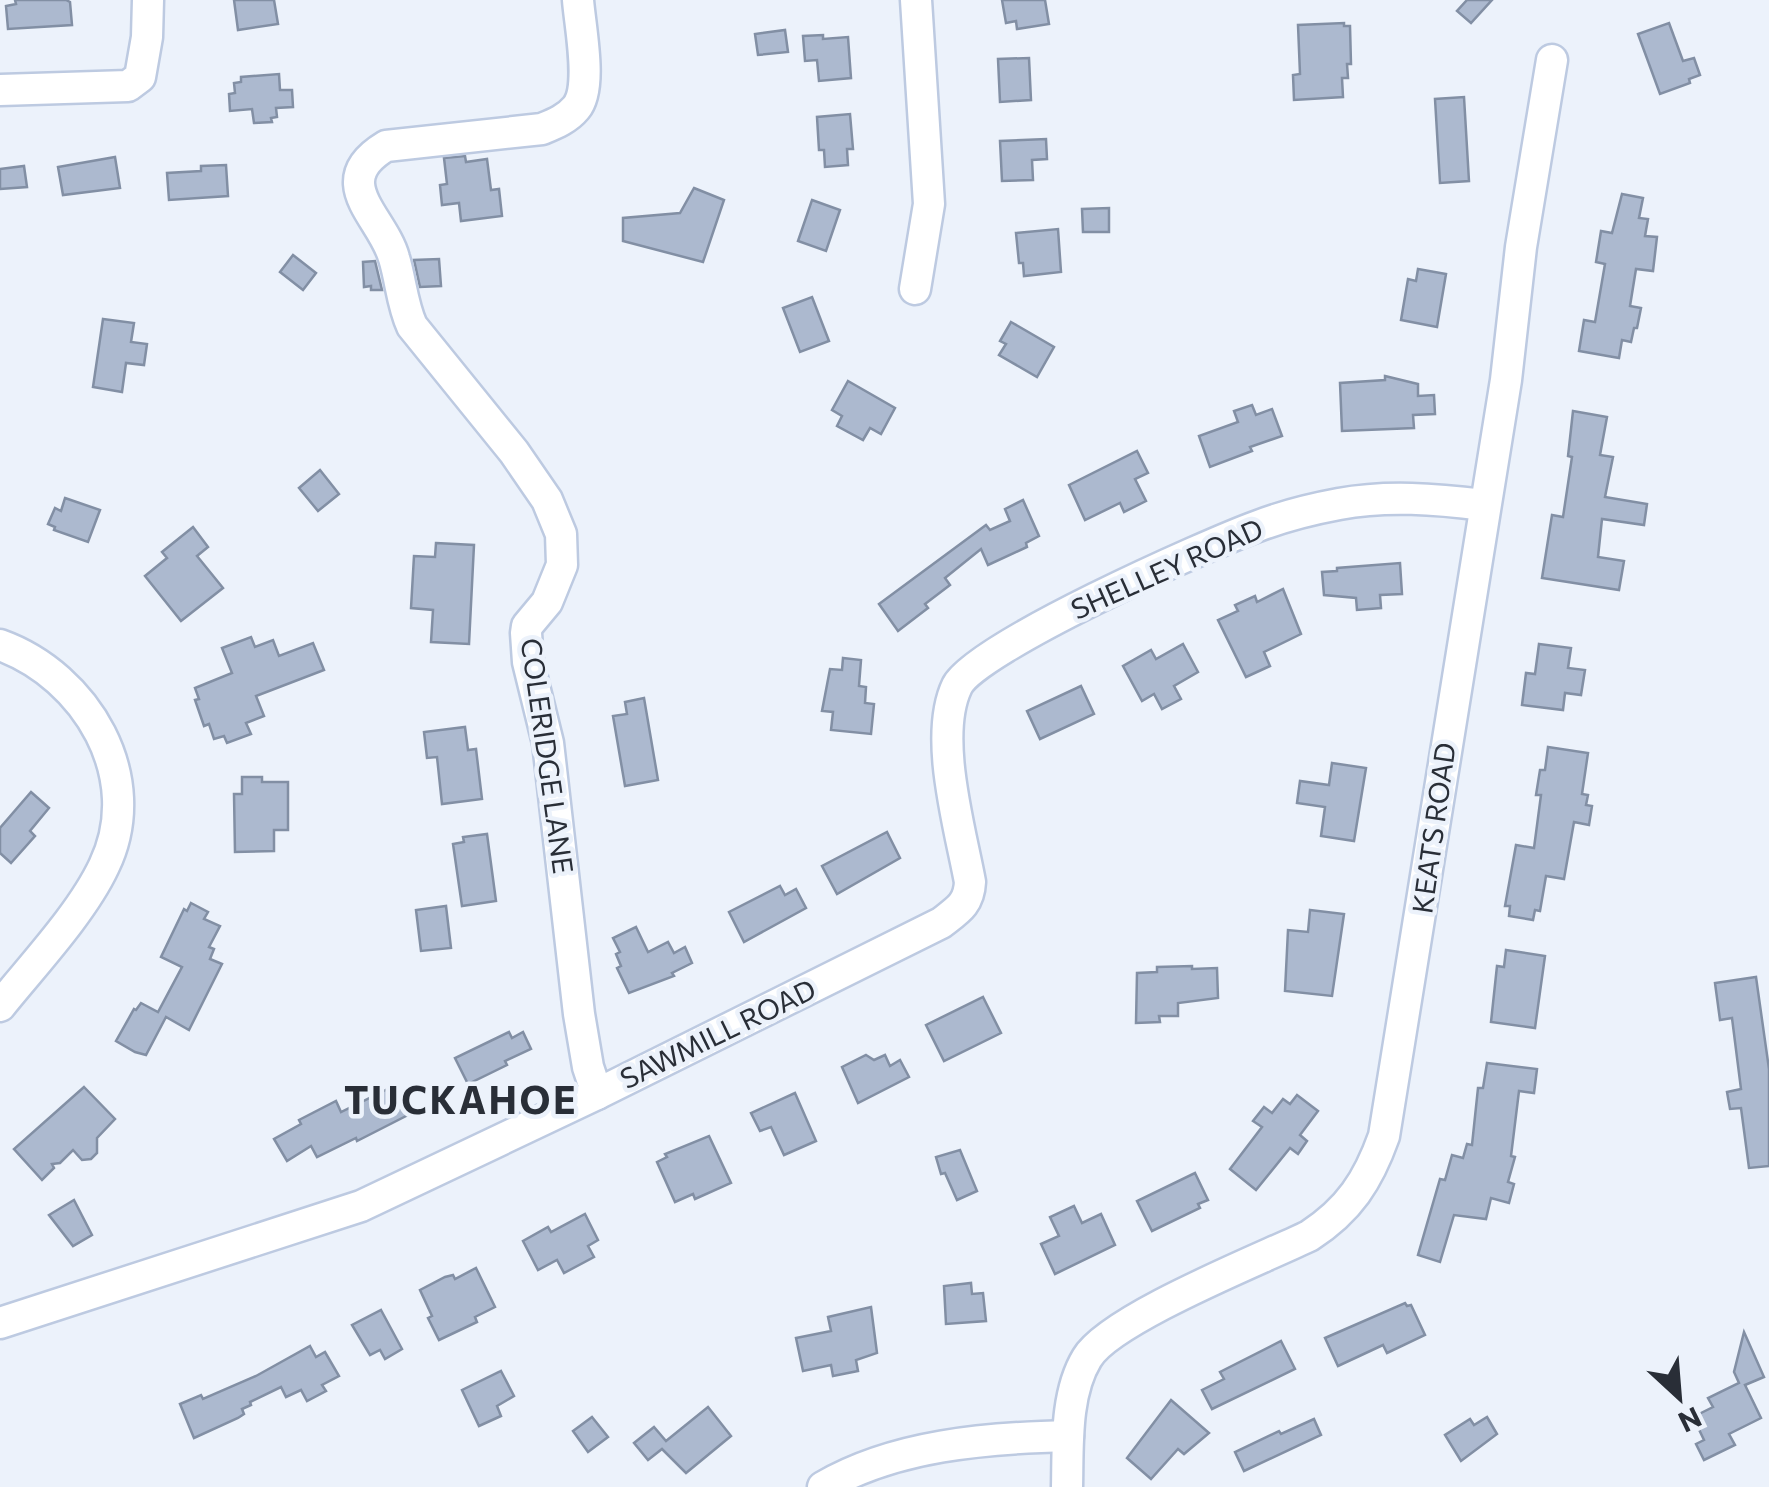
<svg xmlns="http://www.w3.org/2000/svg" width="1769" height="1487" font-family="Commissioner,sans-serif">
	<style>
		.building { fill: #acb9cf; stroke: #828fa4; stroke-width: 2.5 }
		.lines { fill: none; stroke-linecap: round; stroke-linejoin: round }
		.minor-casing { stroke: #bdcae1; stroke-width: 35 }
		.minor { stroke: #fff; stroke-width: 30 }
		.labels { text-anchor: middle; stroke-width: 9; stroke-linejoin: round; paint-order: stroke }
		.street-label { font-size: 28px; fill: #292e37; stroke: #ecf2fb }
		.district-label { font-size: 38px; font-weight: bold; letter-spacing: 2.5px; fill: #292e37; stroke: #ecf2fb }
	</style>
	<rect width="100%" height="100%" fill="#ecf2fb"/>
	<g class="building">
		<path d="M15 0H66L70 2 72 25 8 29 6 6 16 4Z"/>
		<path d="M234 0H274L278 24 238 30Z"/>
		<path d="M1002 0H1045L1049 24 1017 29 1016 21 1006 23Z"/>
		<path d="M1467 0H1492L1471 23 1457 11Z"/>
		<path d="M1344 23V26H1350L1351 64H1347L1348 78H1342L1343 97 1294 100 1293 75 1300 74 1298 25Z"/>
		<path d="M1669 23 1683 61 1694 58 1700 75 1689 79 1690 83 1660 94 1638 34Z"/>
		<path d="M785 30 788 52 758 55 755 34Z"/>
		<path d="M823 35V39L848 37 851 78 819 81 817 60 805 61 803 36Z"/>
		<path d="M1029 58 1031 100 1000 102 998 59Z"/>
		<path d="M279 74 280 90H292L293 107 276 108 277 117 271 118 272 122 254 123 252 109 230 111 229 94 235 93 234 83 241 82V77Z"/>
		<path d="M1464 97 1469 181 1440 183 1435 99Z"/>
		<path d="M850 114 853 149H847L848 165 825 167 824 150H819L817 117Z"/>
		<path d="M1046 139 1047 159 1032 160 1033 180 1002 181 1000 141Z"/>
		<path d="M465 156 466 162 487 159 491 190 499 189 502 216 461 221 459 203 442 205 440 185 447 184 444 158Z"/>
		<path d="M115 157 120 188 63 195 58 167Z"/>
		<path d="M226 165 228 196 169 200 167 173 201 171V166Z"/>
		<path d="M24 166 27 187 0 189V169Z"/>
		<path d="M694 188 724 200 703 262 623 241V218L680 213Z"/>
		<path d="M1622 194 1643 198 1639 218 1648 219 1645 236 1657 237 1653 271 1636 269 1630 306 1641 308 1637 328H1634L1631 342 1622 340 1619 358 1579 351 1584 320 1595 322 1605 264 1596 262 1601 231 1612 233Z"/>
		<path d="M812 200 840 210 826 251 798 241Z"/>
		<path d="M1109 208V232H1083L1082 209Z"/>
		<path d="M1058 229 1061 272 1024 276 1023 263H1019L1016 233Z"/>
		<path d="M293 255 316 273 303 290 280 272Z"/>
		<path d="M439 259 441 286 420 287 414 260Z"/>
		<path d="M375 261 382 290H371V286L364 287 363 262Z"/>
		<path d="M1418 269 1446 274 1437 327 1401 320 1408 279 1416 281Z"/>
		<path d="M812 297 829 341 800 352 783 308Z"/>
		<path d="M103 319 134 323 131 342 147 344 144 365 126 363 122 392 93 387Z"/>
		<path d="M1011 322 1054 347 1037 377 999 355 1006 344 1000 341Z"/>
		<path d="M1385 376 1418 384V396L1434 395 1435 414 1413 415 1414 428 1342 431 1340 383 1385 380Z"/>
		<path d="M848 381 895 408 881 434 870 428 863 440 837 426 842 416 832 410Z"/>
		<path d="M1252 405 1256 415 1272 409 1282 436 1250 447 1252 451 1210 467 1199 436 1238 422 1234 411Z"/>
		<path d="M1573 411 1607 417 1600 455 1613 457 1605 497 1647 504 1644 525 1602 519 1598 557 1624 561 1619 590 1542 578 1552 515 1563 517 1572 457 1568 456Z"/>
		<path d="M1137 451 1148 473 1135 479 1146 501 1124 512 1120 503 1085 520 1069 485Z"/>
		<path d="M320 470 339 494 318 511 299 488Z"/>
		<path d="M65 498 100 510 88 542 54 530 55 527 48 524 55 508 61 511Z"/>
		<path d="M1023 500 1039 536 1026 543 1027 547 988 565 981 549 945 578 950 585 925 604 928 608 898 631 879 604 986 525 990 530 1010 521 1005 509Z"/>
		<path d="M193 527 208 547 197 556 223 588 181 621 145 576 167 558 162 552Z"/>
		<path d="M436 543 474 545 469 644 431 642 433 610 411 608 414 556 435 557Z"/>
		<path d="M1400 563 1402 594 1380 595 1381 608 1357 610 1356 598 1324 595 1322 572 1337 571V568Z"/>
		<path d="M1283 589 1301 634 1264 652 1270 666 1246 677 1218 620 1238 611 1235 605 1255 596 1257 602Z"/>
		<path d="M251 637 255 647 273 640 279 656 313 643 324 670 256 696 264 716 246 723 251 734 227 743 224 736 214 739 209 724 204 726 195 700 199 699 195 688 232 673 222 648Z"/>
		<path d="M1183 644 1198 672 1174 686 1181 699 1162 709 1154 694 1142 701 1123 666 1151 650 1156 659Z"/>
		<path d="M1539 644 1571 648 1568 668 1585 670 1581 695 1565 693 1563 710 1522 705 1526 673 1535 674Z"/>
		<path d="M843 658 861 660 859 686 866 687 865 703 874 704 871 734 831 730 833 712 822 711 830 669 842 670Z"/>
		<path d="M1081 686 1094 714 1040 739 1027 711Z"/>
		<path d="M644 698 658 780 625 786 613 716 627 714 625 702Z"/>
		<path d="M465 727 468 750 476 749 482 799 442 804 437 757 427 758 424 732Z"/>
		<path d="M1548 747 1588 753 1582 794 1588 795 1586 805 1592 806 1589 825 1574 822 1564 879 1546 876 1540 911 1535 910 1533 920 1509 916 1510 906H1505L1516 845 1534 848 1541 795H1536L1540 770H1545Z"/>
		<path d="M1332 763 1366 768 1354 841 1321 836 1325 807 1297 803 1300 781 1329 785Z"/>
		<path d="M242 777H262V782H288V830H274V851L235 852 234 794H242Z"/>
		<path d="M31 792 49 808 30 831 35 836 11 863 0 853V828Z"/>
		<path d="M887 832 900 858 837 894 822 866Z"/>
		<path d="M487 834 496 901 462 906 453 844 464 842 463 837Z"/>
		<path d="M780 886 785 895 796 889 806 908 744 942 729 912Z"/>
		<path d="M191 903 208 912 204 919 220 926 209 947 214 949 210 959 222 964 189 1030 166 1017 146 1055 135 1052 116 1041 134 1009 136 1010 141 1003 158 1012 182 967 161 957 184 909 187 911Z"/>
		<path d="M446 906 451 948 421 951 416 910Z"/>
		<path d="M1310 910 1344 914 1332 996 1285 991 1288 930 1308 932Z"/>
		<path d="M636 927 648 952 668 942 674 953 685 947 692 963 672 973 674 976 629 993 617 968 621 966 616 954 620 952 613 938Z"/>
		<path d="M1506 950 1545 956 1535 1028 1491 1022 1497 966 1504 967Z"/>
		<path d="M1192 966V969L1217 968 1218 998 1178 1003V1016H1159L1160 1022 1136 1023 1137 973 1157 972V967Z"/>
		<path d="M1756 977 1769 1069V1166L1749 1168 1741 1108 1730 1109 1727 1092 1741 1089 1732 1018 1720 1020 1715 983Z"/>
		<path d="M983 997 1001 1033 944 1061 926 1025Z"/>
		<path d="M509 1032 512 1038 523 1032 531 1049 505 1061 507 1065 468 1084 455 1058Z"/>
		<path d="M866 1055 874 1060 885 1055 890 1066 900 1060 909 1077 858 1103 842 1067Z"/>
		<path d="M1487 1063 1537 1069 1534 1093 1519 1091 1511 1156 1515 1157 1508 1182 1514 1184 1509 1203 1491 1198 1486 1219 1454 1215 1440 1262 1418 1255 1440 1179 1445 1180 1452 1155 1463 1158 1467 1144 1472 1145 1478 1088H1483Z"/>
		<path d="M394 1086 408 1115 357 1141 356 1138 317 1157 311 1146 287 1161 274 1139 301 1124 299 1120 336 1101 341 1112Z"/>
		<path d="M84 1087 115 1119 97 1138V1153L91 1159 82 1160 73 1150 60 1163 52 1164 54 1168 42 1180 14 1149Z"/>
		<path d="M795 1093 816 1141 784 1155 771 1127 760 1131 751 1113Z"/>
		<path d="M1297 1095 1318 1111 1300 1135 1307 1141 1298 1154 1290 1148 1256 1190 1230 1169 1262 1127 1253 1121 1264 1107 1272 1113 1283 1099 1290 1104Z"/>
		<path d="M709 1136 731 1183 695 1199 693 1194 675 1202 657 1162 667 1157 665 1154Z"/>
		<path d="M960 1150 977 1191 957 1200 945 1173 941 1174 936 1157Z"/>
		<path d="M1195 1173 1208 1200 1198 1204 1200 1208 1152 1231 1137 1201Z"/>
		<path d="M74 1200 92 1235 73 1246 49 1215Z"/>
		<path d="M1074 1206 1082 1223 1101 1214 1115 1245 1055 1274 1041 1244 1059 1236 1050 1217Z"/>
		<path d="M585 1214 598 1240 588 1246 594 1257 564 1273 557 1260 538 1270 523 1241 548 1227 551 1232Z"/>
		<path d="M476 1268 495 1307 475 1317 477 1322 439 1340 428 1318 432 1316 420 1290 445 1277 453 1275 455 1279Z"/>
		<path d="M971 1283 972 1294 983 1293 986 1321 946 1324 944 1286Z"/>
		<path d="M1405 1303 1407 1306 1411 1305 1425 1335 1387 1353 1383 1345 1338 1366 1325 1338Z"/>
		<path d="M871 1307 877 1353 856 1360 858 1371 833 1376 831 1365 803 1371 796 1338 831 1331 828 1317Z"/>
		<path d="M381 1310 402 1349 385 1359 380 1350 370 1355 352 1325Z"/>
		<path d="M1744 1332 1764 1377 1745 1385 1761 1418 1729 1434 1735 1445 1704 1460 1696 1444 1704 1440 1693 1417 1713 1407 1708 1398 1739 1383 1734 1372Z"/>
		<path d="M1281 1341 1295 1369 1212 1409 1202 1390 1224 1379 1220 1372Z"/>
		<path d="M310 1346 316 1357 325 1352 339 1376 322 1385 326 1391 307 1401 301 1390 286 1397 281 1387 250 1402 251 1405 242 1409 244 1414 238 1418 194 1438 180 1404 201 1395 203 1399 256 1376Z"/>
		<path d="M501 1371 514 1396 497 1406 501 1416 479 1426 462 1390Z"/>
		<path d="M1171 1400 1209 1433 1184 1454 1178 1449 1151 1479 1127 1458Z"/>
		<path d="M708 1407 731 1436 686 1473 662 1449 648 1460 634 1443 654 1427 666 1441Z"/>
		<path d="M592 1417 608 1437 588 1452 573 1431Z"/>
		<path d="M1487 1417 1497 1434 1461 1461 1445 1435 1470 1419 1474 1425Z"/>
		<path d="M1314 1419 1321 1435 1244 1471 1235 1452 1279 1431 1281 1434Z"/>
	</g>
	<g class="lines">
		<g class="minor-casing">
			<g id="minor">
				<path d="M578 0C580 27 593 88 576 108 567 119 554 124 542 129L386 146C326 182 383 217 394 258 401 281 402 304 412 326L514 452 547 500 561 534 562 565 547 602 527 626 526 633 528 662 548 743 579 1014 588 1067 597 1094"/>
				<path d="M0 90 128 86 140 77 147 37 148 0"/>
				<path d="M915 289 929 204 916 0"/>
				<path d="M0 645C86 676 147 777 104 866 82 913 33 965 0 1006"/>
				<path d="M0 1323 361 1206 597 1094 941 923C958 910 969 904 970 882 960 828 933 736 957 686 975 648 1208 544 1258 526 1284 516 1312 509 1339 504 1387 495 1436 499 1484 505"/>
				<path d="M823 1487C895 1445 986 1438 1068 1436"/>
				<path d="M1067 1487C1068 1446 1065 1394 1087 1358 1110 1319 1261 1259 1309 1236 1349 1210 1368 1181 1384 1136L1506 380 1521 247 1552 60"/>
			</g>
		</g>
		<use href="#minor" class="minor"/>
	</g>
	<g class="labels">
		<g class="street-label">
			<text transform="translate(1167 569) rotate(-24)" y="10">SHELLEY ROAD</text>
			<text transform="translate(547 756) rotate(82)" y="10">COLERIDGE LANE</text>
			<text transform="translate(1434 828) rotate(-82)" y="10">KEATS ROAD</text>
			<text transform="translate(718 1034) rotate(-26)" y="10">SAWMILL ROAD</text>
		</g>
		<g class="district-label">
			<text x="461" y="1114">TUCKAHOE</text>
		</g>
	</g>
	<g transform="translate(1679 1397) rotate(154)" stroke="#ecf2fb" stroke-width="8" paint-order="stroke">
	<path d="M0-8L18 38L0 25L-18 38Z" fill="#292e37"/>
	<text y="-15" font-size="28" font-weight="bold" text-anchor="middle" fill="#292e37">N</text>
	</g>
</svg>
